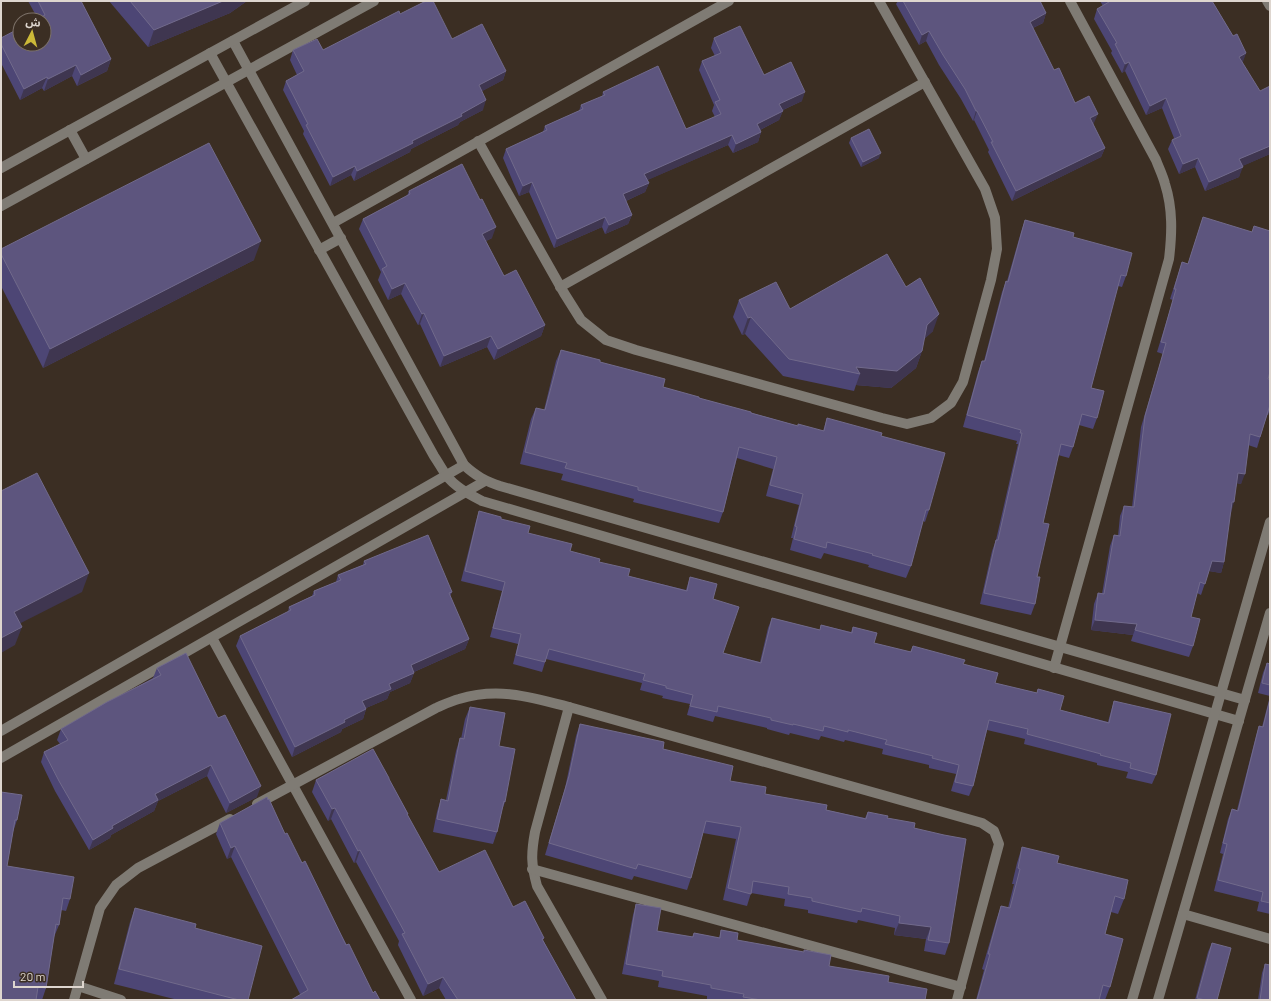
<svg xmlns="http://www.w3.org/2000/svg" width="1271" height="1001" font-family="Barlow,'Noto Sans Arabic',sans-serif">
	<style>
		.lines { fill: none; stroke-linecap: round; stroke-linejoin: round }
		.minor { stroke: #7f7b74; stroke-width: 10 }
		.wall { fill: #4d4675 }
		.shaded-wall { fill: #3f3650 }
		.building { fill: #5d557e; stroke: #716a8b }
	</style>
	<rect width="100%" height="100%" fill="#3b2e23"/>
	<g class="lines">
		<g class="minor">
			<path d="M1267 1 1270 6"/>
			<path d="M233 41 464 465C476 476 485 481 500 486L1245 700"/>
			<path d="M210 53 434 456C438 462 442 469 446 475 455 487 469 494 482 501L1239 721"/>
			<path d="M70 130 86 159"/>
			<path d="M478 141 564 293 581 320 606 340 636 350 882 418 907 424 931 418 951 403 963 382 991 280 997 249 995 218 985 189 879 1"/>
			<path d="M1 168 305 1"/>
			<path d="M1 206 374 1"/>
			<path d="M333 223 729 1"/>
			<path d="M319 250 341 238"/>
			<path d="M560 287 925 82"/>
			<path d="M212 638 411 1000"/>
			<path d="M1054 668 1169 259C1172 234 1173 209 1165 184 1163 176 1159 168 1156 160L1070 1"/>
			<path d="M569 707 535 832C531 854 531 864 537 886L602 1000"/>
			<path d="M1 731 464 465"/>
			<path d="M1 758 485 481"/>
			<path d="M257 804 436 708C443 705 451 701 459 699 498 687 531 697 569 707L968 819 982 823 994 831 999 844 957 1000"/>
			<path d="M532 869 961 987"/>
			<path d="M1183 914 1270 939"/>
			<path d="M78 986 121 1000"/>
			<path d="M74 1000 100 908 116 885 138 868 230 819"/>
			<path d="M1132 1000 1174 857 1270 522"/>
			<path d="M1158 1000 1270 613"/>
		</g>
	</g>
	<g class="wall">
		<path d="M28 1H81L111 59 107 71 77 86 72 76 44 91 42 88 20 100 1 63V38L38 19Z"/>
		<path d="M109 1H247L230 13 148 47Z"/>
		<path d="M898 1H1040L1046 13 1043 23 1033 28 1054 70 1075 103 1094 123 1093 124 1105 148 1101 157 1012 201 988 152 989 150 974 120 973 121 961 99 939 65 926 41 919 45 896 4Z"/>
		<path d="M1100 1H1212L1233 36 1246 53 1242 62 1270 154 1242 166 1239 177 1205 191 1195 167 1179 174 1168 149 1172 140 1174 138 1162 108 1146 115 1125 71 1122 73 1111 53 1112 51 1094 19 1097 9 1103 6Z"/>
		<path d="M400 14 452 39 506 71 503 80 482 91 483 110 460 122 458 125 411 149 410 152 354 181 351 175 330 186 303 134 304 131 283 90 286 81 297 75 290 60 293 50H323Z"/>
		<path d="M714 38 764 75 802 101 783 110 779 120 760 130 761 132 758 142 733 153 728 145 647 180 649 183 645 192 626 201 632 215 628 224 605 234 602 227 554 248 529 192 519 196 503 158 506 149 543 132 545 126 579 111 581 105 602 97 603 92 686 129 715 117 712 111 714 105 699 70 702 61 715 56 711 48Z"/>
		<path d="M851 138 879 158 861 167 849 143Z"/>
		<path d="M409 191 492 238 486 241 504 276 545 325 541 336 494 360 487 347 440 367 420 324 418 325 401 294 388 300 378 280 381 272 359 229 363 219 407 196Z"/>
		<path d="M1203 217 1268 379H1270V409L1268 415H1267L1257 448 1248 445 1241 484 1237 483 1230 513 1224 562 1221 573 1209 571 1201 595 1197 593 1191 617 1193 646 1189 657 1131 641 1133 635 1091 630 1094 604 1098 593 1102 594 1110 546 1114 535 1118 536 1120 516 1124 506 1132 507 1141 427 1163 354 1157 352 1173 300 1170 299 1182 262 1188 264Z"/>
		<path d="M1025 220 1073 237 1126 276 1122 287 1118 286 1091 388 1097 418 1093 429 1079 425 1073 447 1069 458 1058 455 1043 523 1037 577 1035 604 1031 615 980 604 992 551 996 540 1018 444H1016L1017 441 963 427 978 372 982 361H984L1002 292 1006 281H1007L1021 232Z"/>
		<path d="M1 249 254 260 43 368 1 286Z"/>
		<path d="M906 287 933 331 924 339 922 351 916 368 891 388 856 385 854 391 783 376 745 334 742 335 733 317 739 300 790 309Z"/>
		<path d="M561 350 600 362 663 387 699 398 798 426 823 431 827 418 881 436 929 510 925 522 923 521 911 566 906 578 868 567 869 565 824 553 821 559 790 550 793 538H791L799 505 766 496 773 469 737 458 723 512 719 523 633 502 634 499 561 480 563 474 520 464 531 419 536 408 544 410 556 361Z"/>
		<path d="M479 511 501 519 528 533 570 551 599 562 628 576 686 590 690 577 713 599 723 653 760 662 768 628 772 618 820 630 821 625 851 632 853 627 874 643 910 652 913 646 963 664 995 683 1037 693 1038 689 1060 710 1108 722 1111 711 1114 701 1156 775 1152 784 1126 778 1128 772 1097 765V763L1024 744 1025 739 987 730 973 786 969 796 951 791 956 774 929 768V765L882 754 883 749 845 740 844 742 821 736 819 740 790 733 789 735 767 729V728L715 716 713 722 687 715 690 704 662 698 663 696 640 690 642 683 546 659 542 672 513 664 518 644 490 637 502 591 461 581 476 521Z"/>
		<path d="M364 561 452 592 450 596 469 639 465 649 414 672V673L410 683 390 692 387 699 366 708V709L363 719 342 729 341 732 292 757 236 646 240 636 288 612 289 607 312 596 314 591 336 582 338 575 363 565Z"/>
		<path d="M1270 658V914L1257 911 1259 902 1214 891 1223 854 1220 853 1228 819 1232 809 1237 810 1256 736 1259 726 1262 727 1270 696 1258 693 1263 673 1267 663H1269Z"/>
		<path d="M157 668 257 797 226 813 207 776 158 801 154 811 111 835 110 838 89 850 55 791 41 762 44 752 60 744 57 740 61 729 153 678Z"/>
		<path d="M470 707 499 746 505 802 502 810 497 832 493 844 433 832 437 812 441 799 446 800 456 751 460 738 461 739 465 719Z"/>
		<path d="M580 724 663 749 730 781 765 794 826 810 865 818 868 812 887 818 914 828 949 943 945 955 924 951 926 939 894 935 895 928 858 920 857 923 808 913V910L784 906 785 899 751 893 747 906 723 900 736 839 703 833 691 878 687 890 634 876 632 880 545 855 565 788 576 736Z"/>
		<path d="M389 779 408 814 407 815 439 872 513 907 544 938 543 940 576 1000H446L439 988 423 996 398 945 399 941 356 862 354 863 331 819 328 821 312 792 316 780Z"/>
		<path d="M1 792 17 820 13 832 7 866 70 899 66 911 61 910 59 925 54 937 46 988 42 1000 36 999 1 1000Z"/>
		<path d="M220 823 285 834 302 863 373 993 380 1000 300 994 231 857 227 859 216 834Z"/>
		<path d="M1022 847 1057 863 1124 899 1118 914 1111 912 1105 934 1110 987 1105 1000H976L984 970 982 969 996 921 1001 906 1008 908 1014 884H1012L1017 863Z"/>
		<path d="M636 904 657 931 692 937 694 933 719 938 721 930 737 940 829 966 888 982 925 1000H713L707 999V996L658 987 659 981 622 974 633 915Z"/>
		<path d="M135 908 195 928 248 1000H178L114 984 130 922Z"/>
		<path d="M1212 943 1217 1000H1195L1208 952Z"/>
		<path d="M1265 964 1270 1000H1258L1262 973Z"/>
	</g>
	<g class="shaded-wall">
		<path d="M223 1H247L230 13 148 47 154 30Z"/>
		<path d="M1046 13 1043 23 1026 31 1030 22Z"/>
		<path d="M929 31 926 41 919 45 922 35Z"/>
		<path d="M1246 53 1243 62 1235 66 1239 57Z"/>
		<path d="M111 59 107 71 77 86 81 75Z"/>
		<path d="M1129 62 1125 71 1122 73 1125 64Z"/>
		<path d="M76 65 72 76 44 91 48 79Z"/>
		<path d="M506 71 503 80 475 95 479 85Z"/>
		<path d="M47 77 42 88 20 100 24 89Z"/>
		<path d="M805 92 802 101 776 113 779 104Z"/>
		<path d="M1166 98 1162 108 1146 115 1150 106Z"/>
		<path d="M486 100 483 110 460 122 458 125 411 149 410 152 354 181 357 171 461 114Z"/>
		<path d="M783 111 779 120 754 133 757 124Z"/>
		<path d="M976 111H977L974 120 973 121Z"/>
		<path d="M1098 114 1094 123 1086 127 1090 118Z"/>
		<path d="M761 132 758 142 733 153 736 144Z"/>
		<path d="M732 135 728 145 641 183 644 174Z"/>
		<path d="M1270 146V154L1236 169 1239 159Z"/>
		<path d="M1105 148 1101 157 1012 201 1016 191Z"/>
		<path d="M881 153 879 158 861 167 863 162Z"/>
		<path d="M1198 158 1195 167 1179 174 1183 164Z"/>
		<path d="M355 166 351 175 330 186 333 177Z"/>
		<path d="M1243 167 1239 177 1205 191 1209 182Z"/>
		<path d="M532 182 529 192 519 196 523 186Z"/>
		<path d="M649 183 645 192 619 204 623 194Z"/>
		<path d="M632 215 628 224 605 234 609 225Z"/>
		<path d="M605 217 602 227 554 248 557 239Z"/>
		<path d="M496 227 492 238 478 245 482 234Z"/>
		<path d="M261 241 254 260 43 368 50 349Z"/>
		<path d="M405 283 401 294 388 300 392 289Z"/>
		<path d="M424 313 420 324 418 325 422 314Z"/>
		<path d="M939 314 933 331 921 342 927 325Z"/>
		<path d="M751 317 745 334 742 335 748 318Z"/>
		<path d="M545 325 541 336 494 360 498 349Z"/>
		<path d="M491 336 487 347 440 367 444 356Z"/>
		<path d="M922 351 916 368 891 388 856 385 860 374 856 367Z"/>
		<path d="M1238 473 1245 474 1241 484 1234 483Z"/>
		<path d="M1232 502H1234L1231 513 1228 512Z"/>
		<path d="M1212 561 1224 562 1221 573 1209 571Z"/>
		<path d="M89 573 82 592 7 630 14 612Z"/>
		<path d="M1095 620 1137 624 1133 635 1091 630Z"/>
		<path d="M22 627 15 645 1 653V638Z"/>
		<path d="M469 639 465 649 407 675 411 665Z"/>
		<path d="M414 673 410 683 390 692 387 699 359 711 362 701 389 684Z"/>
		<path d="M366 709 363 719 342 729 341 732 292 757 295 747 344 720Z"/>
		<path d="M211 765 207 776 158 801 154 811 111 835 110 838 89 850 93 840 155 794Z"/>
		<path d="M261 786 257 797 226 813 230 803Z"/>
		<path d="M335 808 331 819 328 821 332 809Z"/>
		<path d="M235 846 231 857 227 859 231 848Z"/>
		<path d="M360 850 356 862 354 863 358 851Z"/>
		<path d="M899 923 931 927 926 939 894 935Z"/>
		<path d="M443 977 439 988 423 996 428 984Z"/>
	</g>
	<g class="building">
		<path d="M38 1H81L111 59 81 75 76 65 48 79 47 77 24 89 1 44V38L20 28V44H44V20H36L45 15Z"/>
		<path d="M130 1H223L154 30Z"/>
		<path d="M426 1H433L452 39 482 24 506 71 479 85 486 100 461 114 462 116 412 141 413 143 357 171 355 166 333 177 306 125 308 124 286 81 304 71 293 50 317 39 323 50 399 11 400 14Z"/>
		<path d="M903 1H1040L1046 13 1030 22 1054 70 1059 68 1075 103 1089 96 1098 114 1090 118 1105 148 1016 191 991 142H993L977 111H976L965 89 943 55 929 31 922 35Z"/>
		<path d="M1109 1H1212L1233 36 1237 34 1246 53 1239 57 1260 91 1270 86V146L1239 159 1243 167 1209 182 1198 158 1183 164 1172 140 1181 136 1166 98 1150 106 1129 62 1125 64 1115 44 1117 43 1097 9 1109 2Z"/>
		<path d="M740 26 764 75 791 62 805 92 779 104 783 111 757 124 761 132 736 144 732 135 644 174 649 183 623 194 632 215 609 225 605 217 557 239 532 182 523 186 506 149 547 130 545 126 583 109 581 105 605 95 603 92 658 66 686 129 721 114 715 102 720 100 702 61 721 53 714 38Z"/>
		<path d="M869 129 881 153 863 162 851 138Z"/>
		<path d="M209 143 261 241 50 349 1 254V249Z"/>
		<path d="M462 164 480 200 482 199 496 227 482 234 504 276 516 270 545 325 498 349 491 336 444 356 424 313 422 314 405 283 392 289 382 269 387 266 363 219 410 194 409 191Z"/>
		<path d="M1203 217 1252 232 1254 226 1270 231V372L1268 379H1270V405L1260 437 1250 434 1245 474 1238 473 1234 502H1232L1224 562 1212 561 1205 584 1200 582 1191 617 1200 619 1193 646 1135 630 1137 624 1095 620 1098 593 1104 594 1114 535 1120 536 1124 506 1134 507 1145 416 1166 343 1161 342 1176 289H1174L1182 262 1188 264Z"/>
		<path d="M1025 220 1074 233 1073 237 1132 253 1126 276 1121 275 1091 388 1104 391 1097 418 1082 414 1073 447 1061 444 1043 523 1049 524 1037 577H1040L1035 604 984 593 996 540H998L1022 433H1020L1021 430 967 415 982 361H985L1006 281 1008 282Z"/>
		<path d="M887 254 906 287 920 278 939 314 927 325 922 351 897 371 856 367 860 374 789 359 751 317 748 318 739 300 776 282 790 309Z"/>
		<path d="M561 350 600 360V362L665 379 663 387 699 397V398L751 412V413L798 426V424L824 431 827 418 882 433 881 436 945 453 929 510H926L911 566 872 555 873 554 827 542 826 548 794 539 797 527 795 526 803 494 770 485 777 457 739 447 723 512 638 490V487L565 468 567 463 525 452 536 408 545 410Z"/>
		<path d="M37 473 89 573 14 612 22 627 1 638V491Z"/>
		<path d="M479 511 501 517V519L530 526 528 533 572 544 570 551 600 559 599 562 630 569 628 576 687 591 690 577 717 584 713 599 739 607 723 653 761 663 772 618 820 630 821 625 852 633 853 627 877 633 874 643 911 652 913 646 965 660 963 664 998 673 995 683 1037 693 1038 689 1064 696 1060 710 1109 723 1114 701 1171 714 1156 775 1130 768 1131 763 1100 755 1101 754 1027 734 1028 729 989 720 973 786 955 782 959 765 932 758 933 756 885 744 887 740 848 730V732L824 726 823 731 793 724V725L771 720V718L718 706 717 712 690 706 693 695 666 688V686L643 680 645 674 549 649 545 662 516 655 521 634 493 628 505 582 465 571Z"/>
		<path d="M428 535 452 592 449 593 469 639 411 665 414 673 389 684 391 689 362 701 366 709 344 720 345 722 295 747 240 636 291 610 289 607 315 595 314 591 341 580 338 575 366 564 364 561Z"/>
		<path d="M186 653 218 718 225 715 261 786 230 803 211 765 155 794 158 800 112 826 113 828 93 840 59 781 44 752 68 740 61 729 107 702 161 675 157 668Z"/>
		<path d="M1267 663 1270 664V685L1262 683Z"/>
		<path d="M1270 699V903L1261 901 1263 892 1218 880 1227 844 1223 843 1232 809 1238 811 1259 726 1263 727Z"/>
		<path d="M470 707 505 713 499 746 515 749 505 802 504 801 497 832 437 819 441 799 448 801 460 738 464 739Z"/>
		<path d="M580 724 664 742 663 749 733 766 730 781 766 787 765 794 827 805 826 810 866 819 868 812 888 816 887 818 915 823 914 828 944 835 966 839 949 943 928 940 931 927 899 923 900 916 862 908 861 912 812 901V898L788 894 789 887 753 881 751 894 728 888 741 827 706 821 691 878 638 864 636 869 549 843 569 776Z"/>
		<path d="M373 749 389 778V779L408 814H407L439 872 485 850 513 907 525 901 544 938 542 939 576 1000H458L443 977 428 984 402 934 405 933 360 850 358 851 335 808 332 809 316 780Z"/>
		<path d="M1 792 22 795 17 820H15L7 866 74 877 70 899 63 898 59 925 56 924 46 988 38 987 36 1000H1Z"/>
		<path d="M267 797 268 800 269 799 285 834 287 833 302 863 305 861 346 945 349 944 373 993 375 991 380 1000H291L308 990 235 846 231 848 220 823Z"/>
		<path d="M1022 847 1059 856 1057 863 1128 880 1124 899 1115 896 1105 934 1123 939 1110 987 1103 985 1099 1000H977L990 954H988L1001 906 1010 908 1020 869 1018 868Z"/>
		<path d="M636 904 661 908 657 931 693 937 694 933 720 938 721 930 738 933 737 940 804 952V950L831 955 829 966 889 976 888 982 927 989 925 1000H761L743 997 744 994 711 988V985L662 976 663 971 626 964Z"/>
		<path d="M135 908 196 924 195 928 262 946 248 1000H239L119 969Z"/>
		<path d="M1212 943 1231 948 1217 1000H1205L1197 998Z"/>
		<path d="M1265 964 1270 965V1000H1260Z"/>
	</g>
	<rect width="1271" height="1001" fill="none" stroke="#ded6cf" stroke-width="4"/>
	<g transform="translate(32 32) rotate(6)"><circle r="19" fill="#3b2e23" stroke="#7c7168"/>
	<path d="M0-3L7 15L0 10L-7 15Z" fill="#ccb938"/>
	<text y="-6" font-size="11" font-weight="bold" text-anchor="middle" fill="#ded6cf">ش</text>
	</g>
	<path d="M14 981v6h69v-6" fill="none" stroke="#ded6cf" stroke-width="2"/>
	<text x="20" y="981" font-size="12" fill="#ded6cf" stroke="#3b2e23" stroke-width="3" paint-order="stroke">20 m</text>
</svg>
